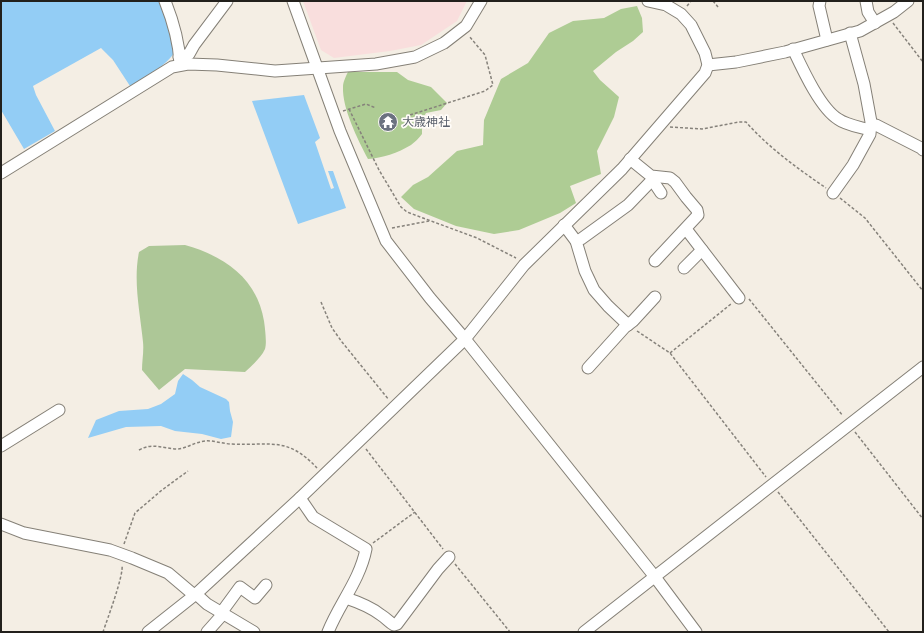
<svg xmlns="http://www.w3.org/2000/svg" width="924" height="633" font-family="'Golos Text','Noto Sans JP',sans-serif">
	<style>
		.industrial { fill: #f9dedd }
		.green { fill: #adc797 }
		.forest { fill: #aecc94 }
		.water { fill: #93cdf5 }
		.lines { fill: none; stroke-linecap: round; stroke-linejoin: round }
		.minor-casing { stroke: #858077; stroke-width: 13 }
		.path { stroke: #86827b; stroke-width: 1.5; stroke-dasharray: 3 2; stroke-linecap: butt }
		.minor { stroke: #fff; stroke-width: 11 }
		.labels { text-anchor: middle; stroke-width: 3.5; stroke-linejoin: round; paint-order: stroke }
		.worship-label { font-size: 12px; fill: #5b616d; stroke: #fffcf8; text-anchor: start }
	</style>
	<rect width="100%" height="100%" fill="#f4eee4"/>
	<path class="industrial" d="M303 1H467L457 21 421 45 390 51 334 58 321 50Z"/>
	<path class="green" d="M185 245C224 256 257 278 264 321 265 328 267 343 265 349 261 358 252 365 245 372L185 369 159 390 142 370C142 361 144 351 143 342 140 312 133 281 139 252L149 246Z"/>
	<g class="forest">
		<path d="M637 6 642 18 643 32 633 41 616 52 593 71 600 80 619 97 614 117 597 151 601 174 570 186 576 203 560 213 519 230 494 234 456 226 414 209 401 197 413 185 428 177 457 151 483 145 484 120 501 79 528 63 549 33 573 21 604 18 621 9Z"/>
		<path d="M348 72H397L408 80 431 87 447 103 441 110 426 113 422 120V134C419 138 415 142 411 145 398 153 382 158 368 159 358 140 342 108 343 87 343 82 346 76 348 72Z"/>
	</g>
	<g class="water">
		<path d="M1 1H161L175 51C169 64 143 79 130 86L113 60 101 48 33 86 36 95 55 131 24 149 1 110Z"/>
		<path d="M304 95 320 138 315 142 331 189 334 188 328 171H333L346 208 298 224 252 101Z"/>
		<path d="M183 374 192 380 200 387 226 399 229 402 230 411 233 422 231 437 221 439 202 434 175 431 161 426 126 427 88 438 96 420 119 411 148 409 161 404 175 394 178 381Z"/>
	</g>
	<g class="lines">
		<g class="minor-casing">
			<g id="minor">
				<path d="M165 1C173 21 179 41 180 63"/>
				<path d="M293 1 340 131 386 241 430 298 465 339 655 577 696 632"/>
				<path d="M820 1 819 6 827 40"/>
				<path d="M866 1 868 12 875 23"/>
				<path d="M793 49C802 68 820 108 838 119 846 125 860 127 870 130"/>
				<path d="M179 57 189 54 194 45 227 1"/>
				<path d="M708 65 736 62 785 52 860 31 894 12 908 1"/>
				<path d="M871 125H876L921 148 923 150"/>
				<path d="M630 159 651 176 670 178 675 182 686 197 697 210 698 215 655 261"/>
				<path d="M1 173 172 67 188 64 217 65 275 71 376 64 415 57 444 43 466 26 481 1"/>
				<path d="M653 181 661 193"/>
				<path d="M833 193 853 165 870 134 871 122 864 84 850 33"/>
				<path d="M564 225 576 241 585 271 594 290 608 306 628 325"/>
				<path d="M686 229 739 298"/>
				<path d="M576 241 581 239 628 205 655 177"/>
				<path d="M684 268 702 250"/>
				<path d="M588 368 625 327 633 321 655 297"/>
				<path d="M1 446 59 410"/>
				<path d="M300 498 313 517 366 549C360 580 339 604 328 632"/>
				<path d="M1 524 24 533 110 550 132 558 168 573 194 595"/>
				<path d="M196 594 207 604 254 632"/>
				<path d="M346 598C358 602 371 607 381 615 386 618 389 622 394 625L397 624 438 569 449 557"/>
				<path d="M221 613 240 587 255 598 266 585"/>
				<path d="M148 632 196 594 300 498 465 339 524 265 622 169 705 73 708 65 705 53 691 25 681 14 666 5 648 1"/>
				<path d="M207 632 223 614"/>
				<path d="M584 632 923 367"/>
			</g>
		</g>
		<g class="path">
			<path d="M713 1 718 7"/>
			<path d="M687 6 691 1"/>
			<path d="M893 23 923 62"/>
			<path d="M349 109 379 170 401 207 407 212 423 218 477 238 516 258"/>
			<path d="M343 111 366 104 376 108"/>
			<path d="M410 115 485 91 493 85 485 55 469 36"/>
			<path d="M670 127 702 129 739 122H746C769 148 797 168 826 188"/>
			<path d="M840 198 865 218 923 291"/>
			<path d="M392 228 429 221"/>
			<path d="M749 299 843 416"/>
			<path d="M321 302 332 328 342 342 389 400"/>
			<path d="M637 331 670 353 766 477"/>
			<path d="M670 353 731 304"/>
			<path d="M855 432 923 519"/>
			<path d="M366 449 443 549"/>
			<path d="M139 450C153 442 164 449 178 449 187 448 195 442 205 441 213 440 223 444 232 444 271 446 287 436 317 468"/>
			<path d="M778 492 889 632"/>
			<path d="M373 543 415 512"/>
			<path d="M124 544 135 513 162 490 188 471"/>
			<path d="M455 564 510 632"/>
			<path d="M103 632C107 620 124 575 122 565"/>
		</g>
		<use href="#minor" class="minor"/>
	</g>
	<defs>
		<g id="temple-disc" transform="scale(1)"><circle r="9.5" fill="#6b7280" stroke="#fffcf8"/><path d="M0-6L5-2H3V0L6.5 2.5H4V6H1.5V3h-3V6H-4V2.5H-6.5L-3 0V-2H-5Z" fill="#fff"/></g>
	</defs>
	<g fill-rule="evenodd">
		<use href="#temple-disc" x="388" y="122"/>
	</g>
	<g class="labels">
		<g class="worship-label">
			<text x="402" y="126">大歳神社</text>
		</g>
	</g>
	<rect width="924" height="633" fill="none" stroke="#22201c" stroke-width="4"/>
</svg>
